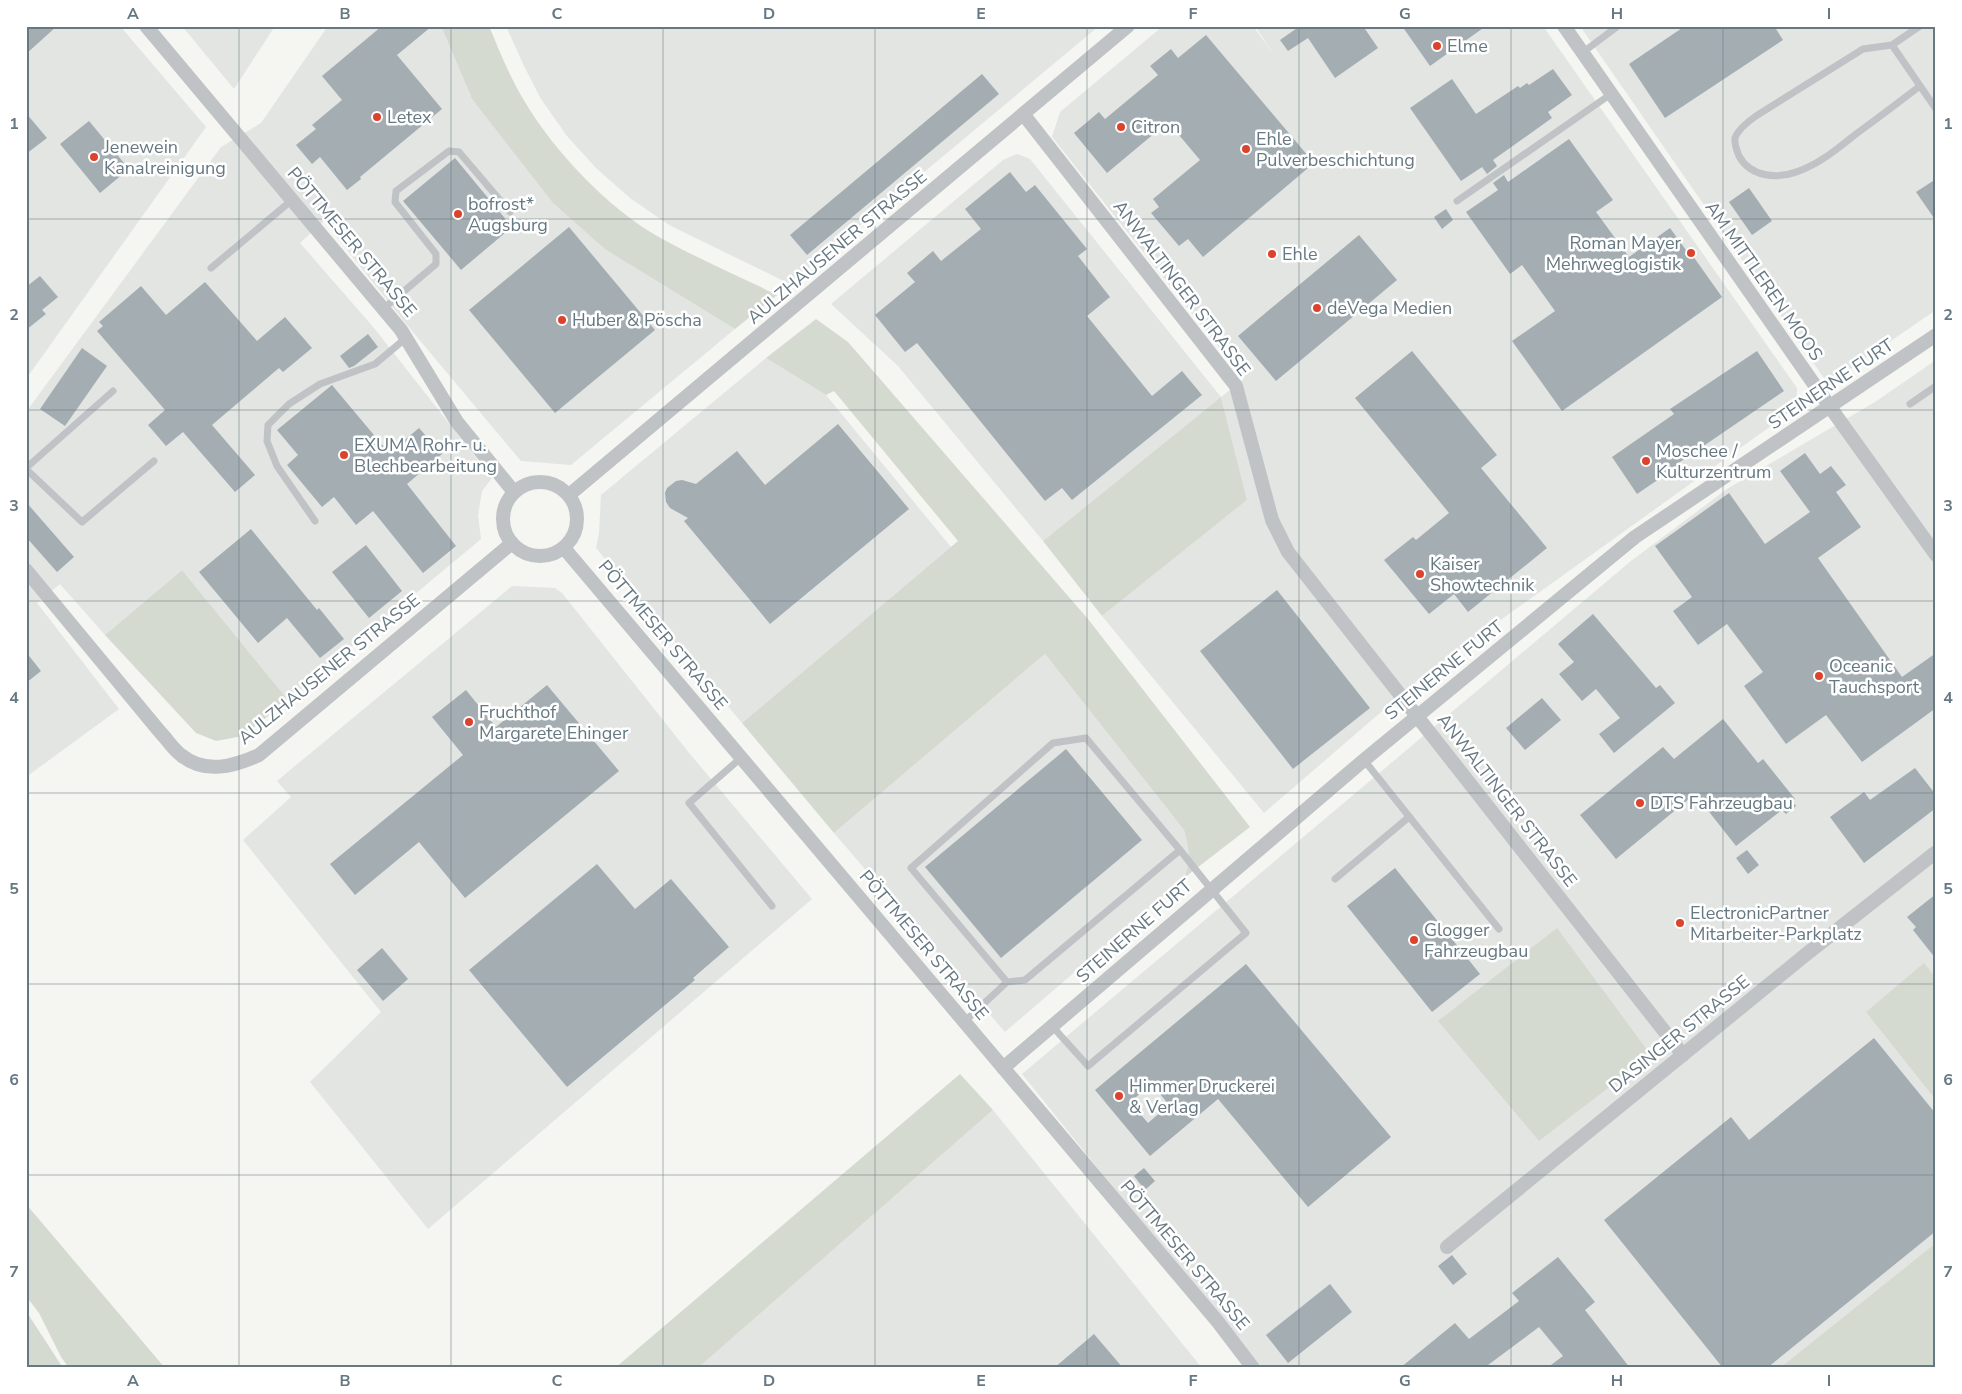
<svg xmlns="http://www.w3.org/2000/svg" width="1962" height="1394" font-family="'Nunito Sans',sans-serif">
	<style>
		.built { fill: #e3e5e3 }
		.green { fill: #d5dad1 }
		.building { fill: #a4adb2; fill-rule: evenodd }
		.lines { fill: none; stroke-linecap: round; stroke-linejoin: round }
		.lane { stroke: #bfc3c6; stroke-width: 7 }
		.street { stroke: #bfc3c6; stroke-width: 14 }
		.grid { fill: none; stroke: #667882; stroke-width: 1; stroke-opacity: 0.55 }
		.poi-dot { fill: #dc422c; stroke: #fff; stroke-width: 2 }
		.labels { text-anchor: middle; stroke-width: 5; stroke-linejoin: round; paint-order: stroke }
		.poi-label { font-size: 18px; fill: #667882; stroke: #fff; text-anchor: start }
		.street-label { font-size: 18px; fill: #667882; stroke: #fff }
		.neatline { fill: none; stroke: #667882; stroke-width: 2 }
		.grid-label { font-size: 16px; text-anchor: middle; font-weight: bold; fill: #667882 }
	</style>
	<rect width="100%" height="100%" fill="#f5f5f2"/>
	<g class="built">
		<path d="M26 26H120L206 127 26 379Z"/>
		<path d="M182 26H275L234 89Z"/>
		<path d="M328 26H441L472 99 606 250 735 329 571 465 521 461 407 325 324 221 300 243 374 328 492 478 482 491 478 515 481 539 288 700 182 570 105 635 60 584 37 603 119 709 26 777V412L221 147 261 123Z"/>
		<path d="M506 26H1099L790 284 669 225 630 198 596 168 567 136 541 99 525 68Z"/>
		<path d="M1163 26H1253L1274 55 1255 26H1543L1797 388 1796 408 1424 675 1264 813 1102 616 1247 500 1221 397 1043 541 898 366 831 304 1003 160 1017 154 1030 159 1221 397 1244 379 1052 137 1060 112Z"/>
		<path d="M1580 26H1936V310L1828 384Z"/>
		<path d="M766 358 826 395 951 547 742 723 596 548 599 533 601 495Z"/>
		<path d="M1936 360V1368H1258L1022 1074 1631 561 1727 489 1875 402Z"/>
		<path d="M512 586 555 588 562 593 690 754 812 899 428 1229 310 1082 381 1012 243 840 291 797 277 781Z"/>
		<path d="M1045 654 1184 830 1189 847 1190 865 1184 878 1005 1032 834 833Z"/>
		<path d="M993 1110 1202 1368H698Z"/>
	</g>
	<g class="green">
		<path d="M441 26H489C500 52 510 78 525 102 554 151 607 207 657 236 696 258 737 275 777 295L735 329 606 250 553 203 472 99Z"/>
		<path d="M816 319 848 342 1088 619 1250 827 1184 878C1192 861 1189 848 1184 830L1045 654 834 833 742 723 958 541 834 391 826 395 766 358Z"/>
		<path d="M1221 397 1247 500 1102 616 1043 541Z"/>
		<path d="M182 570 288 700 243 736 216 741 196 733 105 635Z"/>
		<path d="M1557 928 1651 1055 1539 1141 1438 1021Z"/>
		<path d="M1924 963 1936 978V1100L1866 1012Z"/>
		<path d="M960 1074 993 1110 698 1368H615Z"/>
		<path d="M26 1204 165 1368H69L61 1357 39 1313 26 1296Z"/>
		<path d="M1936 1243V1368H1780Z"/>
		<path d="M26 1311 63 1368H26Z"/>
	</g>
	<g class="building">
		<path d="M26 26H57L26 54Z"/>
		<path d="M382 26H432L397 55 442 109 360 177 361 179 347 190 320 157 312 164 296 145 316 129 312 125 342 100 322 76Z"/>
		<path d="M1300 26H1363L1378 48 1335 78 1308 38 1288 51 1280 40Z"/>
		<path d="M1402 26H1486L1430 66Z"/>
		<path d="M1685 26H1774L1783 40 1665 118 1629 64Z"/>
		<path d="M1206 35 1314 163 1203 257 1188 239 1179 246 1151 213 1159 207 1153 199 1200 160 1168 122 1107 173 1074 133 1099 112 1105 119 1158 75 1150 66 1171 49 1178 58Z"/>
		<path d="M1553 69 1572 95 1548 112 1552 118 1493 160 1497 166 1487 174 1482 167 1461 181 1410 108 1452 79 1476 114 1518 86 1520 88 1527 83 1529 85Z"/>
		<path d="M982 74 999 94 807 255 790 235Z"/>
		<path d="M26 113 47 138 26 154Z"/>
		<path d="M89 121 129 169 100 193 60 144Z"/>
		<path d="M1569 139 1613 200 1596 212 1629 257 1670 228 1686 250 1688 249 1722 297 1562 411 1512 341 1555 311 1522 265 1510 274 1466 212 1498 190 1493 183 1504 175 1508 182Z"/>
		<path d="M455 158 512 227 461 270 403 201Z"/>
		<path d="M1010 172 1026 192 1035 185 1087 249 1078 256 1110 297 1087 316 1152 396 1182 371 1202 395 1072 500 1062 488 1045 501 917 343 905 352 875 315 915 282 907 273 933 251 941 261 981 229 965 209Z"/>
		<path d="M1936 179V221L1916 192Z"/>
		<path d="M1749 188 1772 221 1752 235 1729 202Z"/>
		<path d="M1446 209 1453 220 1442 229 1434 217Z"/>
		<path d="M569 227 655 330 555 413 469 310Z"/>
		<path d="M1359 235 1397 280 1276 381 1238 336Z"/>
		<path d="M40 276 58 297 42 310 46 314 26 330V287Z"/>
		<path d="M205 282 257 341 285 317 312 348 283 372 279 368 212 425 255 475 235 492 183 432 166 446 148 425 165 410 97 331 103 326 99 322 141 286 166 315Z"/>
		<path d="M368 334 378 347 354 366 349 368 340 356Z"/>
		<path d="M82 348 107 366 65 426 40 409Z"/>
		<path d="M1412 351 1497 455 1481 468 1547 548 1468 612 1454 594 1429 614 1384 560 1413 537 1416 540 1449 513 1355 398Z"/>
		<path d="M1757 351 1784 391 1680 462 1681 464 1637 494 1612 457 1674 414 1670 409Z"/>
		<path d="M332 385 389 453 419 428 442 454 407 484 456 546 423 573 373 511 356 525 334 497 322 507 287 465 298 455 277 430Z"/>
		<path d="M838 424 909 509 770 624 684 521 688 518 670 508 666 502 665 493 667 488 676 481 682 480 696 484 737 451 765 485Z"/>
		<path d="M1805 453 1820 474 1831 466 1846 485 1836 492 1861 527 1818 558 1902 677 1936 653V708L1862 762 1826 715 1786 744 1744 686 1763 672 1727 624 1698 645 1673 611 1692 597 1655 546 1729 493 1765 544 1810 512 1780 471Z"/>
		<path d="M26 502 74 557 57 572 26 537Z"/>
		<path d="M251 529 317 610 319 608 344 639 320 658 287 618 258 643 199 572Z"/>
		<path d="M366 545 402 591 369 618 332 572Z"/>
		<path d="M1277 590 1370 708 1293 769 1200 651Z"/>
		<path d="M1593 614 1656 688 1660 685 1675 703 1614 753 1599 734 1620 718 1596 689 1582 701 1559 674 1574 662 1558 644Z"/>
		<path d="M26 652 41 671 26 683Z"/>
		<path d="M547 685 619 771 465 898 419 842 355 895 330 864 463 755 432 717 466 690 496 727Z"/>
		<path d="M1542 698 1561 720 1525 750 1506 728Z"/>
		<path d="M1723 719 1758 763 1763 759 1795 799 1792 801 1796 806 1786 814 1782 810 1736 846 1695 794 1616 859 1580 815 1663 747 1674 759Z"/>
		<path d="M1066 749 1142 840 1001 958 925 867Z"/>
		<path d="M1915 768 1936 795V808L1864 863 1830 817 1864 792 1870 800Z"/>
		<path d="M1747 850 1759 865 1748 874 1736 858Z"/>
		<path d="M597 864 635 909 671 879 729 947 693 978 695 980 567 1087 469 970Z"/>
		<path d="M1395 868 1480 974 1432 1012 1347 906Z"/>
		<path d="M1936 894V959L1913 930 1916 927 1907 917Z"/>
		<path d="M382 948 408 979 383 1001 357 970Z"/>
		<path d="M1246 964 1391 1137 1308 1207 1218 1099 1150 1156 1095 1090ZM1152 1084 1169 1105 1148 1123 1130 1102Z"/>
		<path d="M1874 1038 1936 1114V1231L1767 1368H1723L1604 1220 1731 1117 1749 1140Z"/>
		<path d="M1144 1168 1155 1181 1145 1190 1134 1176Z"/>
		<path d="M1452 1255 1467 1274 1453 1285 1438 1266Z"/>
		<path d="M1558 1257 1595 1302 1585 1310 1630 1368H1547L1563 1356 1539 1327 1484 1368H1400L1455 1323 1469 1339 1519 1301 1512 1293Z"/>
		<path d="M1330 1284 1352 1312 1288 1363 1266 1335Z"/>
		<path d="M1094 1334 1123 1368H1054Z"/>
	</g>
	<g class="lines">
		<g class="lane">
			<path d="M1920 26 1892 45 1936 109"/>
			<path d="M1892 45 1863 49 1756 116C1749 121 1738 129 1735 138 1734 144 1737 151 1739 156 1751 178 1778 179 1799 171 1821 163 1838 148 1856 134 1878 118 1899 102 1920 86"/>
			<path d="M1582 53 1618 26"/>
			<path d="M1457 201 1611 94"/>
			<path d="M211 268 292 200"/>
			<path d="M383 309 436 264V254L395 202 396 191 449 151 459 152 510 212"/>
			<path d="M1910 404 1936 386"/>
			<path d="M26 468 113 391"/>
			<path d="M26 469 82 522 154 461"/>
			<path d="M315 521 277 466 267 441 268 425 289 404 320 384 375 364 406 338"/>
			<path d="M742 757 689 803 772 906"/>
			<path d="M1364 760 1499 929"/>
			<path d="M1335 879 1409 817"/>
			<path d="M964 1022 1007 982 1025 980 1180 850 1086 738 1053 743 911 868 1007 982"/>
			<path d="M1052 1026 1088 1066 1246 933 1180 850"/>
		</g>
		<g class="street">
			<path d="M146 26 401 330 457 422 514 492"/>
			<path d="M1564 26 1830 407 1936 555"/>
			<path d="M1024 115 1236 386 1272 520 1288 552 1683 1055"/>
			<circle cx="540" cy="519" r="37"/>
			<path d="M569 495 1128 26"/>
			<path d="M564 548 1218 1322 1253 1368"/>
			<path d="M26 570 160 732C167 739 173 749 181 755 205 775 234 766 259 755L512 543"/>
			<path d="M1003 1068 1364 760 1635 537 1936 335"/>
			<path d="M1447 1247 1804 956 1936 852"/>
		</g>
	</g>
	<path class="grid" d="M239 26V1368M451 26V1368M663 26V1368M875 26V1368M1087 26V1368M1299 26V1368M1511 26V1368M1723 26V1368M26 219H1936M26 410H1936M26 601H1936M26 793H1936M26 984H1936M26 1175H1936"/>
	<g class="poi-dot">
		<circle cx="1437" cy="46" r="5"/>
		<circle cx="377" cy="117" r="5"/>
		<circle cx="1121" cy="127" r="5"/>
		<circle cx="1246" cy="149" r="5"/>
		<circle cx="94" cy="157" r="5"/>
		<circle cx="458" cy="214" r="5"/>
		<circle cx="1691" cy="253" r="5"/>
		<circle cx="1272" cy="254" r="5"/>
		<circle cx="1317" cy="308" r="5"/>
		<circle cx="562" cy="320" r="5"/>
		<circle cx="344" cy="455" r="5"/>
		<circle cx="1646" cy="461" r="5"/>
		<circle cx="1420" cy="574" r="5"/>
		<circle cx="1819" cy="676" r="5"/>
		<circle cx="469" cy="722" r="5"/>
		<circle cx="1640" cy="803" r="5"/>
		<circle cx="1680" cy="923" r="5"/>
		<circle cx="1414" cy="940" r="5"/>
		<circle cx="1119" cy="1096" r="5"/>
	</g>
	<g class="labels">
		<g class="poi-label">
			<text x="1447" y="52">Elme</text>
			<text x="387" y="123">Letex</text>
			<text x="1131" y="133">Citron</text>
			<text x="1256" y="145">Ehle<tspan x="1256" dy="21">Pulverbeschichtung</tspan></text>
			<text x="104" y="153">Jenewein<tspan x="104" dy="21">Kanalreinigung</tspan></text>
			<text x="468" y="210">bofrost*<tspan x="468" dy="21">Augsburg</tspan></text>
			<text x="1681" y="249" text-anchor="end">Roman Mayer<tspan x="1681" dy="21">Mehrweglogistik</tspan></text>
			<text x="1282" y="260">Ehle</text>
			<text x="1327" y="314">deVega Medien</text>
			<text x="572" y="326">Huber &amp; Pöscha</text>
			<text x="354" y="451">EXUMA Rohr- u.<tspan x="354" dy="21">Blechbearbeitung</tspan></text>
			<text x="1656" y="457">Moschee /<tspan x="1656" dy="21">Kulturzentrum</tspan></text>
			<text x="1430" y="570">Kaiser<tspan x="1430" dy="21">Showtechnik</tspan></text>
			<text x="1829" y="672">Oceanic<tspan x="1829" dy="21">Tauchsport</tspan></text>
			<text x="479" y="718">Fruchthof<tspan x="479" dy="21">Margarete Ehinger</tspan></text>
			<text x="1650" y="809">DTS Fahrzeugbau</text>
			<text x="1690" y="919">ElectronicPartner<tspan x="1690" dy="21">Mitarbeiter-Parkplatz</tspan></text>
			<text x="1424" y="936">Glogger<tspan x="1424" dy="21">Fahrzeugbau</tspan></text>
			<text x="1129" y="1092">Himmer Druckerei<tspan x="1129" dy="21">&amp; Verlag</tspan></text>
		</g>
		<g class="street-label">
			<text transform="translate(352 242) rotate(50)" y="6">PÖTTMESER STRASSE</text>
			<text transform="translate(837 247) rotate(-40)" y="6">AULZHAUSENER STRASSE</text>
			<text transform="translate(1764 281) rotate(55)" y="6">AM MITTLEREN MOOS</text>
			<text transform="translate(1182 288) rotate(53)" y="6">ANWALTINGER STRASSE</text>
			<text transform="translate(1831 384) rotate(-34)" y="6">STEINERNE FURT</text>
			<text transform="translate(663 635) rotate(50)" y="6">PÖTTMESER STRASSE</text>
			<text transform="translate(329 669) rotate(-39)" y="6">AULZHAUSENER STRASSE</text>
			<text transform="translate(1444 670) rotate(-39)" y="6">STEINERNE FURT</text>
			<text transform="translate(1507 800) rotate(52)" y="6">ANWALTINGER STRASSE</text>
			<text transform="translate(1134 931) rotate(-41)" y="6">STEINERNE FURT</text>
			<text transform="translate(924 945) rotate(50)" y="6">PÖTTMESER STRASSE</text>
			<text transform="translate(1679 1034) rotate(-39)" y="6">DASINGER STRASSE</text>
			<text transform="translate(1185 1255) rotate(50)" y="6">PÖTTMESER STRASSE</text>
		</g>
	</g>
	<rect width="1962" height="1394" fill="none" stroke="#ffffff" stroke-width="55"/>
	<rect x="28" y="28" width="1906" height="1338" class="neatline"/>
	<g class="grid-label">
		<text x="133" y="19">A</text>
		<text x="345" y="19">B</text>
		<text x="557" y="19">C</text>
		<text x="769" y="19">D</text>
		<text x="981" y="19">E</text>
		<text x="1193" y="19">F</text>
		<text x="1405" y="19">G</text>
		<text x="1617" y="19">H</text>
		<text x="1829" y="19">I</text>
		<text x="14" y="129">1</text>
		<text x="1948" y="129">1</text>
		<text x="14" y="320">2</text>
		<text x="1948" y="320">2</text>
		<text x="14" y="511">3</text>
		<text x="1948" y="511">3</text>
		<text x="14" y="703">4</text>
		<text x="1948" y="703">4</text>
		<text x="14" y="894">5</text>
		<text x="1948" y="894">5</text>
		<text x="14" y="1085">6</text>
		<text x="1948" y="1085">6</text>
		<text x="14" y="1277">7</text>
		<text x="1948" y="1277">7</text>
		<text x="133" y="1386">A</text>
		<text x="345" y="1386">B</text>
		<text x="557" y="1386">C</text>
		<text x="769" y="1386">D</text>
		<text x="981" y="1386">E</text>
		<text x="1193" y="1386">F</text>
		<text x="1405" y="1386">G</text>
		<text x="1617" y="1386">H</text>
		<text x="1829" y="1386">I</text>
	</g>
</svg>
